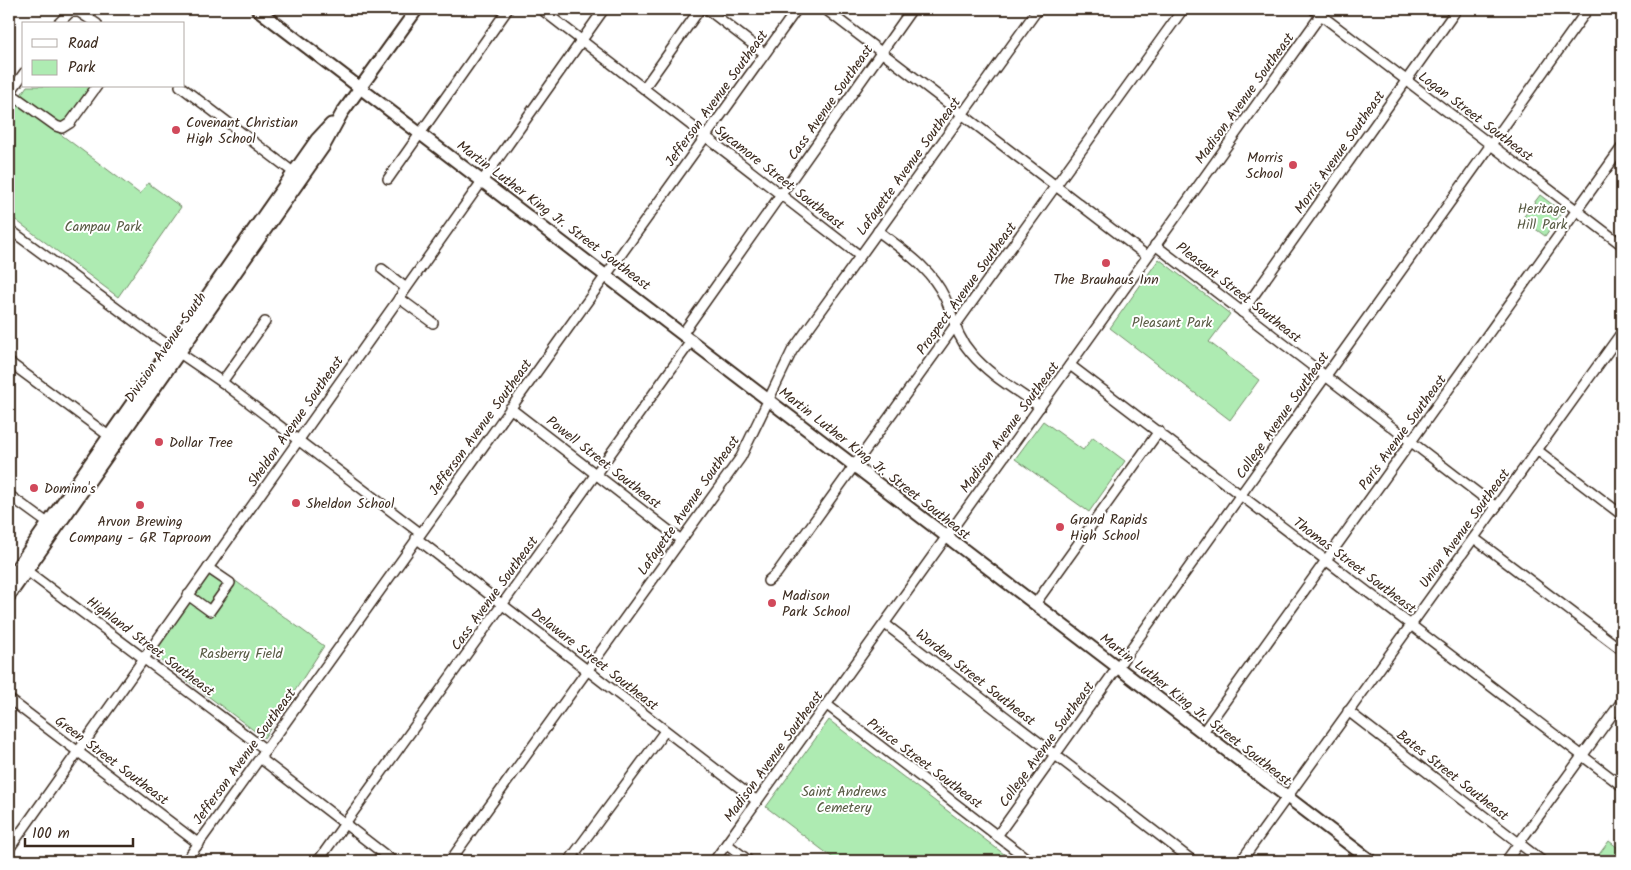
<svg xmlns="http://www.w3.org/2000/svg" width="1631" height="870" font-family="Kalam,sans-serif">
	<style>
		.green { fill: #aeebb2; stroke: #748a68 }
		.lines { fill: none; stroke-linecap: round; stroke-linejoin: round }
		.minor-casing { stroke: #3b2a1e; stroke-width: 12 }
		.major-casing { stroke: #3b2a1e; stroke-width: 15 }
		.minor { stroke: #fff; stroke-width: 9 }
		.major { stroke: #fff; stroke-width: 11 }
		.poi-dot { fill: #d1495b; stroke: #fff; stroke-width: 2 }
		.labels { text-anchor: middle; stroke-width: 4; stroke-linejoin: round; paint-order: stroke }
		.street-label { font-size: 14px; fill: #3b2a1e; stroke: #fff }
		.poi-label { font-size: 14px; fill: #3b2a1e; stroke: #fff; text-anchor: start }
		.park-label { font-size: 14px; fill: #585a43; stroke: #fff }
	</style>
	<rect width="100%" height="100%" fill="#fff"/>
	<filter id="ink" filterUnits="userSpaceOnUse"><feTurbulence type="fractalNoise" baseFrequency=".02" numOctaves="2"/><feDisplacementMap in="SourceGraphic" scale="10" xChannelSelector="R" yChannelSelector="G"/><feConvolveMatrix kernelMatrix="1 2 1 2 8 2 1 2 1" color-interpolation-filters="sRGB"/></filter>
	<g filter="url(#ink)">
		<g class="green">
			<path d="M27 86H91L59 133 140 194 148 183 181 207 118 297 9 215V112Z"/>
			<path d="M1540 195 1562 212 1545 236 1522 219Z"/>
			<path d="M1159 259 1230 314 1209 342 1259 380 1230 420 1110 328Z"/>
			<path d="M1043 421 1083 450 1093 437 1125 461 1089 512 1015 459Z"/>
			<path d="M211 563 324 646 264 738 149 652Z"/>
			<path d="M829 720 1013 861H837L766 807Z"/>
			<path d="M1609 841 1622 851V861H1594Z"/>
		</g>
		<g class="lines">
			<g class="minor-casing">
				<g id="minor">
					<path d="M541 9 860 256"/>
					<path d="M707 9 764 53"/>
					<path d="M825 9 1147 256"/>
					<path d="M1313 9 1622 245"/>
					<path d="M58 24 70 12H79L97 24"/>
					<path d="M180 86 297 175"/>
					<path d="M644 88 700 9"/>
					<path d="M10 93 56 126 62 128 70 123 97 86"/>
					<path d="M9 94 24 73"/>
					<path d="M388 179 508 9"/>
					<path d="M9 229 146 330 222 382 420 533"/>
					<path d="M878 231C904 251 930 267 945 298 954 317 955 335 971 353 989 375 1016 390 1040 407"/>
					<path d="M1155 245 1496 507"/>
					<path d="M382 269 406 288"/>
					<path d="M399 298 433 323"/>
					<path d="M1242 312 1457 9"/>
					<path d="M683 333 912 9"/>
					<path d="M9 362 113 439"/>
					<path d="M1070 365 1622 786"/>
					<path d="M222 382 265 322"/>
					<path d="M510 408 681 540"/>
					<path d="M1537 450 1622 515"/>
					<path d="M9 495 53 527"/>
					<path d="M416 538 757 801"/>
					<path d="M1474 538 1622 650"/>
					<path d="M23 568 266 750"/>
					<path d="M768 581 777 573 1183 9"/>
					<path d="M188 595 210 611 230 583 208 568"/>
					<path d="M1035 604 1159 431"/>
					<path d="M885 624 1193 861"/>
					<path d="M9 699 199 844"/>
					<path d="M827 705 1030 861"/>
					<path d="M1348 711 1542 861"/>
					<path d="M1203 732 1622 147"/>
					<path d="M260 758 393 861"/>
					<path d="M997 836 1588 9"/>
					<path d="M727 844 749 861"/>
					<path d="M9 849 604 9"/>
					<path d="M186 861 797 9"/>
					<path d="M318 861 692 340"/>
					<path d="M450 861 741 457 792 351 1038 9"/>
					<path d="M569 861 665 731"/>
					<path d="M714 861 1325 9"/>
					<path d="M1241 861 1622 332"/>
					<path d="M1506 861 1622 701"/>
				</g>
			</g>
			<g class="major-casing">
				<g id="major">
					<path d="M257 9 1371 861"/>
					<path d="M9 579 317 139 331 124"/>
					<path d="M9 596 324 146 342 113 417 9"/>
				</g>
			</g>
			<use href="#minor" class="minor"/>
			<use href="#major" class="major"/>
		</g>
	</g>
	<g class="poi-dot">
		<circle cx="176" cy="130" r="5"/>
		<circle cx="1293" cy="165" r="5"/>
		<circle cx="1106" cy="263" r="5"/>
		<circle cx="159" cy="442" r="5"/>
		<circle cx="34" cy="488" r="5"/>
		<circle cx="296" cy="503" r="5"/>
		<circle cx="140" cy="505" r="5"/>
		<circle cx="1060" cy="527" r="5"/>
		<circle cx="772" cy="603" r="5"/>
	</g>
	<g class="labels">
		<g class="street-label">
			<text transform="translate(716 98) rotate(-54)" y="5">Jefferson Avenue Southeast</text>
			<text transform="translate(1244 98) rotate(-54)" y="5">Madison Avenue Southeast</text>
			<text transform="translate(830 102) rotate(-55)" y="5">Cass Avenue Southeast</text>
			<text transform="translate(1476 116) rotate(37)" y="5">Logan Street Southeast</text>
			<text transform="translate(1339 152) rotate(-55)" y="5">Morris Avenue Southeast</text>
			<text transform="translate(908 166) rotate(-54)" y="5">Lafayette Avenue Southeast</text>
			<text transform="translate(780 177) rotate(38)" y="5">Sycamore Street Southeast</text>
			<text transform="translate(554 215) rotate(37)" y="5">Martin Luther King Jr. Street Southeast</text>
			<text transform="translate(966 288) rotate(-54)" y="5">Prospect Avenue Southeast</text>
			<text transform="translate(1239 292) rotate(38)" y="5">Pleasant Street Southeast</text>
			<text transform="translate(165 347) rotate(-55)" y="5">Division Avenue South</text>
			<text transform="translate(1282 415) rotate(-55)" y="5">College Avenue Southeast</text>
			<text transform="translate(295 421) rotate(-55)" y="5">Sheldon Avenue Southeast</text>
			<text transform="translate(480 427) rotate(-54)" y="5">Jefferson Avenue Southeast</text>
			<text transform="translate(1009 427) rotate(-54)" y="5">Madison Avenue Southeast</text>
			<text transform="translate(1402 432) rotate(-54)" y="5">Paris Avenue Southeast</text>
			<text transform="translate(604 462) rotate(38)" y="5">Powell Street Southeast</text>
			<text transform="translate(875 463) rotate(38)" y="5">Martin Luther King Jr. Street Southeast</text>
			<text transform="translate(688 505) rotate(-55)" y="5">Lafayette Avenue Southeast</text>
			<text transform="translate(1464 528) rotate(-54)" y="5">Union Avenue Southeast</text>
			<text transform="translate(1355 565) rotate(37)" y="5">Thomas Street Southeast</text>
			<text transform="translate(494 593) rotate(-54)" y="5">Cass Avenue Southeast</text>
			<text transform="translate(151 646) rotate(37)" y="5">Highland Street Southeast</text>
			<text transform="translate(595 659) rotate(38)" y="5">Delaware Street Southeast</text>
			<text transform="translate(976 677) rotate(38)" y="5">Worden Street Southeast</text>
			<text transform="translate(1196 709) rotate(38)" y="5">Martin Luther King Jr. Street Southeast</text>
			<text transform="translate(1046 744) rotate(-54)" y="5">College Avenue Southeast</text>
			<text transform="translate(244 756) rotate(-54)" y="5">Jefferson Avenue Southeast</text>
			<text transform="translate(773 756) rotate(-54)" y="5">Madison Avenue Southeast</text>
			<text transform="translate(112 760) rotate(37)" y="5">Green Street Southeast</text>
			<text transform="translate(925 763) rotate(37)" y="5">Prince Street Southeast</text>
			<text transform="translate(1453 775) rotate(38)" y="5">Bates Street Southeast</text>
		</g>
		<g class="poi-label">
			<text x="186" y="127">Covenant Christian<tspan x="186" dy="16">High School</tspan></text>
			<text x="1283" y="162" text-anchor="end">Morris<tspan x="1283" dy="16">School</tspan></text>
			<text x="1106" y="284" text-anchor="middle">The Brauhaus Inn</text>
			<text x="169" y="447">Dollar Tree</text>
			<text x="44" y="493">Domino's</text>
			<text x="306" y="508">Sheldon School</text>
			<text x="1070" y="524">Grand Rapids<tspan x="1070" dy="16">High School</tspan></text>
			<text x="140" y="526" text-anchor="middle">Arvon Brewing<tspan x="140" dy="16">Company - GR Taproom</tspan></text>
			<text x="782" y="600">Madison<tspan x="782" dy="16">Park School</tspan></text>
		</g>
		<g class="park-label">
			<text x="1542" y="213">Heritage<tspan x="1542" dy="16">Hill Park</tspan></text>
			<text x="103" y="231">Campau Park</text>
			<text x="1172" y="327">Pleasant Park</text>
			<text x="241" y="658">Rasberry Field</text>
			<text x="844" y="796">Saint Andrews<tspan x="844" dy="16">Cemetery</tspan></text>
		</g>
	</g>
	<rect width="1631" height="870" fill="none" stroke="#fff" stroke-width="30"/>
	<rect x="15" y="15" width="1601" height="840" fill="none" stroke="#3b2a1e" stroke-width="2" filter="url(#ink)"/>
	<rect x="22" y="22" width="162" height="65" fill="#ffffff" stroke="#b1aaa5"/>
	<rect x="32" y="39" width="25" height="8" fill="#ffffff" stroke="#b1aaa5"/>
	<text x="68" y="48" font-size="15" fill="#3b2a1e">Road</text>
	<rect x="32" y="60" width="25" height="15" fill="#aeebb2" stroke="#b1aaa5"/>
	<text x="68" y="72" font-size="15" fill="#3b2a1e">Park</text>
	<path d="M25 838v8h108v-8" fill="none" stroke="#3b2a1e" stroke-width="2.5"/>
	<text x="32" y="838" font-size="15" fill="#3b2a1e" stroke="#ffffff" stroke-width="4" paint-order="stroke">100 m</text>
</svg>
